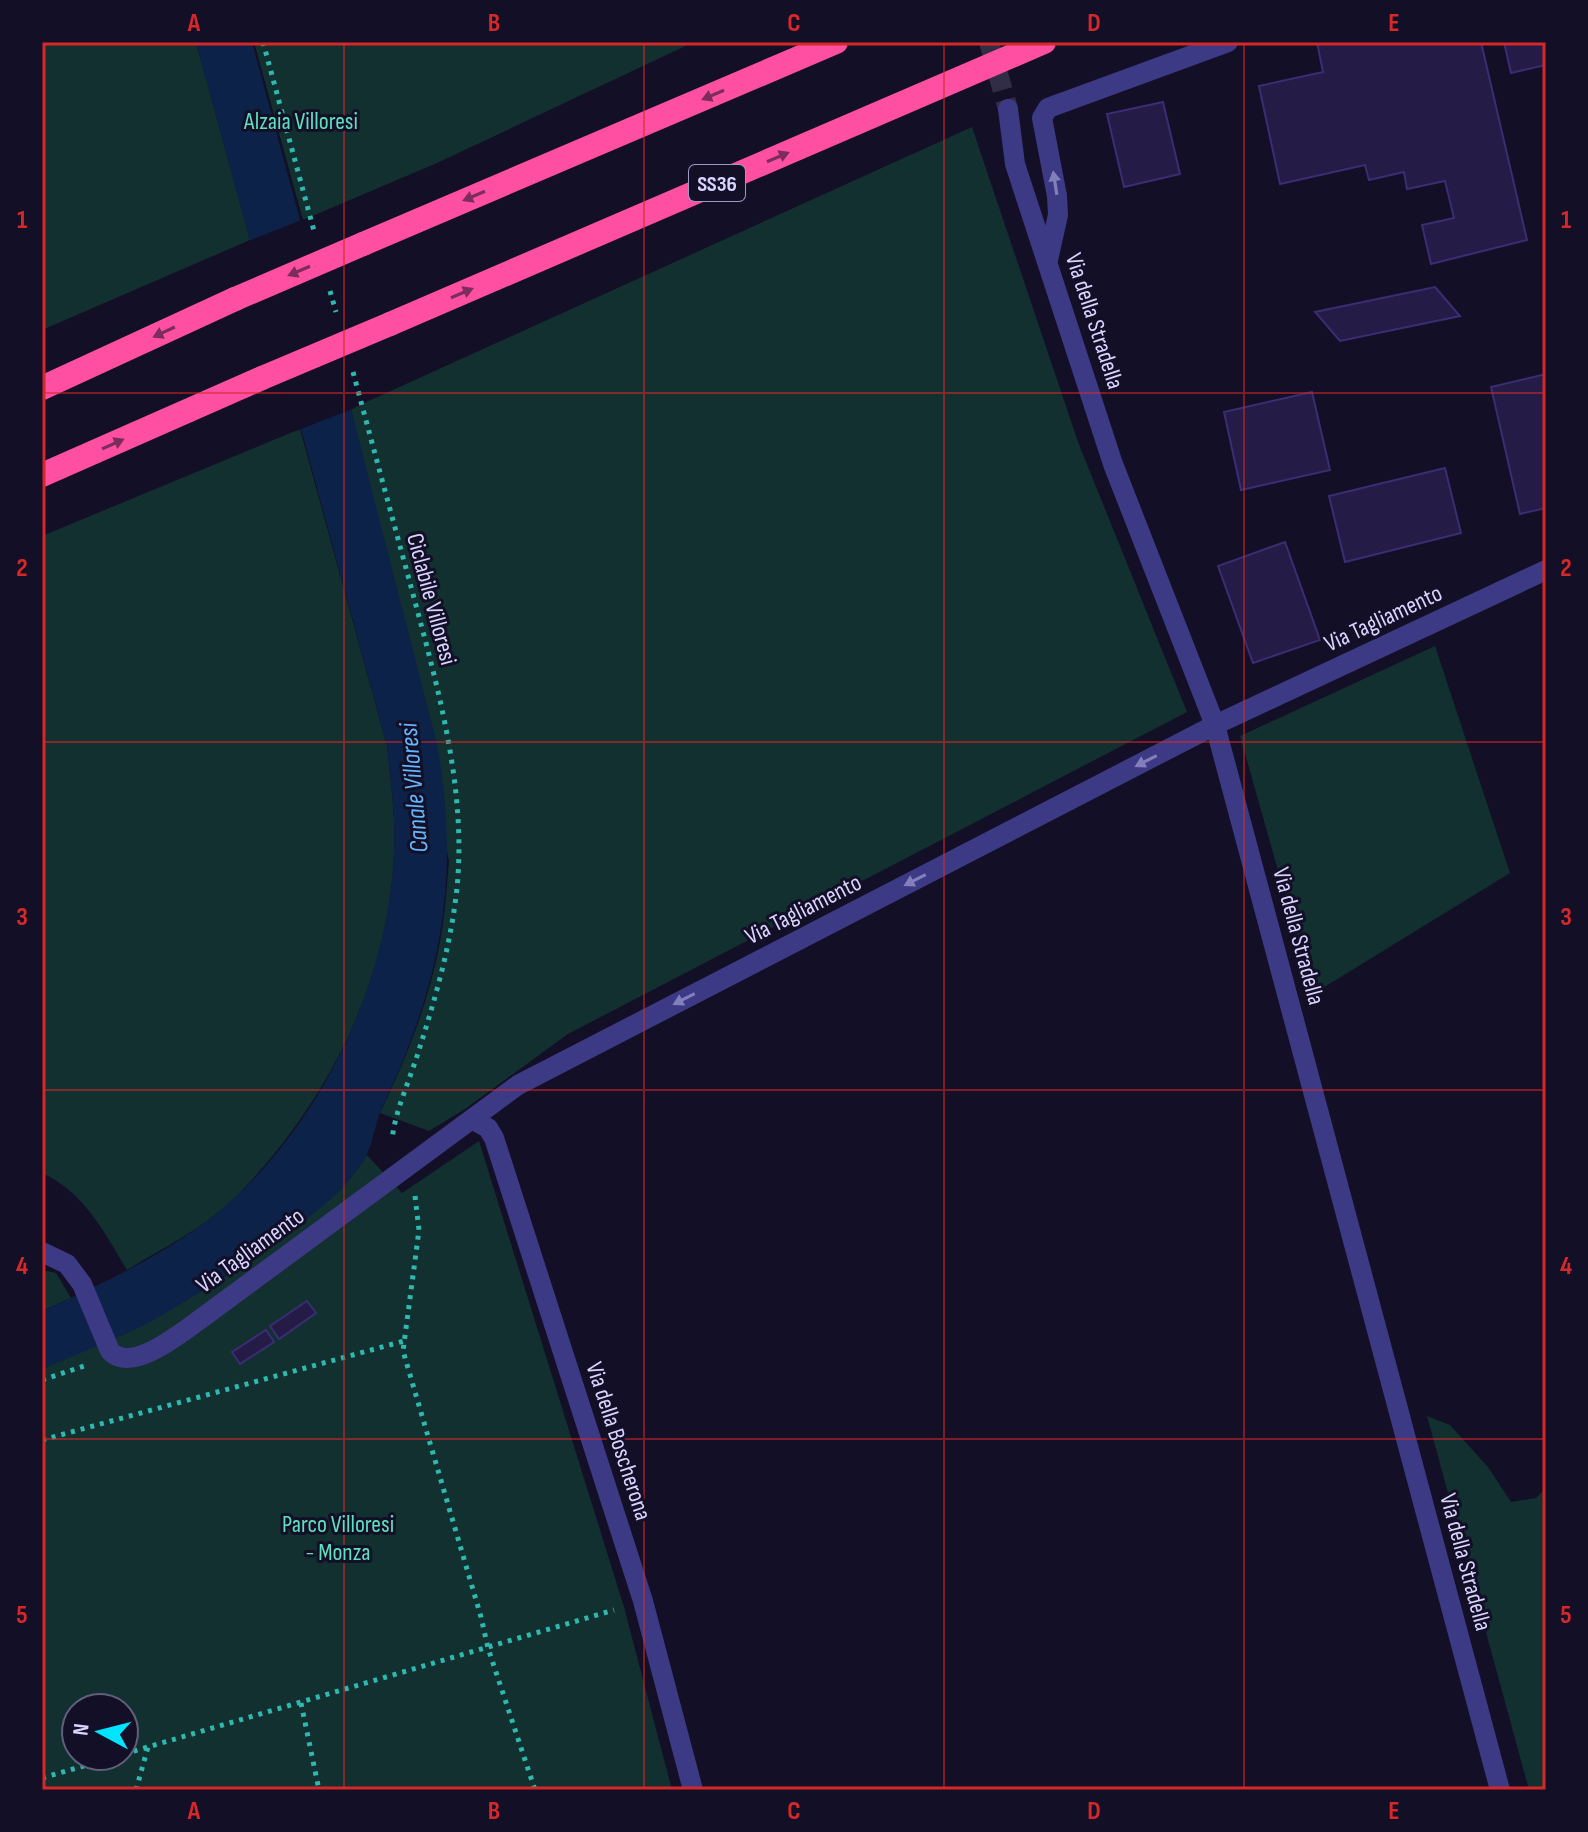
<svg xmlns="http://www.w3.org/2000/svg" width="1588" height="1832" font-family="'Sofia Sans Condensed',sans-serif">
	<style>
		.green { fill: #12302f; fill-rule: evenodd }
		.water { fill: #0c2248 }
		.pier { fill: #130f26 }
		.building { fill: #241b47; stroke: #3b2d73; stroke-width: 2 }
		.lines { fill: none; stroke-linecap: round; stroke-linejoin: round }
		.minor-tunnel { stroke: #312d47; stroke-width: 20; stroke-dasharray: 20 10; stroke-linecap: butt }
		.path { stroke: #2fb8b0; stroke-width: 5; stroke-dasharray: 4 6; stroke-linecap: butt }
		.minor { stroke: #3d3a85; stroke-width: 20 }
		.highway { stroke: #ff4fa3; stroke-width: 24 }
		.highway-bridge { stroke: #ff4fa3; stroke-width: 24 }
		.oneway { fill: #7d2c5e }
		.oneway2 { fill: #837fbc }
		.grid { fill: none; stroke: #d62828; stroke-width: 2; stroke-opacity: 0.55 }
		.labels { text-anchor: middle; stroke-width: 6; stroke-linejoin: round; paint-order: stroke }
		.shield { fill: #130f26; stroke: #9e99be; stroke-width: 2 }
		.shield-label { font-size: 22px; font-weight: bold; fill: #d9d4ff }
		.park-label { font-size: 24px; fill: #5fe0c0; stroke: #130f26 }
		.street-label { font-size: 24px; fill: #d9d4ff; stroke: #130f26 }
		.water-label { font-size: 26px; font-style: italic; fill: #62b6ff; stroke: #130f26 }
		.neatline { fill: none; stroke: #d62828; stroke-width: 3 }
		.grid-label { font-size: 26px; text-anchor: middle; font-weight: bold; fill: #d62828 }
	</style>
	<rect width="100%" height="100%" fill="#130f26"/>
	<g class="green">
		<path d="M42 42H196L250 240 42 330Z"/>
		<path d="M254 42H694L437 163 303 220Z"/>
		<path d="M972 127 1078 442 1187 712 568 1034 465 1109 429 1131 380 1113C409 1053 434 989 443 923 446 903 447 882 449 861L351 409Z"/>
		<path d="M300 429 387 746C391 782 396 819 394 855 389 967 341 1074 270 1159 253 1179 236 1199 215 1215 188 1236 156 1252 127 1270 104 1232 84 1192 42 1173V536Z"/>
		<path d="M1435 646 1510 873 1313 994 1240 736Z"/>
		<path d="M479 1141 624 1607 672 1790H42V1369L146 1323 218 1281 297 1226 344 1186 367 1155 402 1193ZM76 1708H124V1756H76Z"/>
		<path d="M47 1271 56 1273 71 1298 42 1311V1272Z"/>
		<path d="M1427 1416 1450 1425 1488 1467 1511 1502 1536 1498 1546 1488V1790H1529Z"/>
	</g>
	<path class="water" d="M196 42H252L351 409 437 744C461 882 441 983 382 1108 375 1123 374 1140 367 1154 363 1164 353 1175 346 1184 325 1207 296 1227 270 1244 231 1272 190 1300 148 1323 114 1340 77 1354 42 1369V1311C97 1287 169 1252 216 1214 318 1131 388 985 394 855 396 818 391 782 387 746Z"/>
	<path class="pier" d="M304 219 355 408 296 431 246 242Z"/>
	<g class="building">
		<path d="M1317 42H1481L1527 240 1431 264 1422 225 1454 218 1445 181 1407 189 1404 172 1369 180 1365 165 1280 184 1259 86 1323 72Z"/>
		<path d="M1504 42H1546V65L1511 73Z"/>
		<path d="M1163 102 1180 174 1124 187 1107 114Z"/>
		<path d="M1435 287 1460 316 1340 341 1315 312Z"/>
		<path d="M1546 374V508L1520 514 1491 387Z"/>
		<path d="M1312 392 1330 470 1241 490 1224 412Z"/>
		<path d="M1445 468 1461 533 1345 562 1329 496Z"/>
		<path d="M1285 542 1320 640 1253 663 1218 566Z"/>
		<path d="M307 1301 316 1313 279 1339 270 1326Z"/>
		<path d="M266 1330 274 1342 240 1364 232 1352Z"/>
	</g>
	<g class="lines">
		<path class="minor-tunnel" d="M989 42 1008 109"/>
		<g class="path">
			<path d="M263 42 314 231"/>
			<path d="M330 291 336 312"/>
			<path d="M353 372C372 443 391 513 410 583 436 681 467 786 457 888 451 944 435 1000 418 1053 409 1082 395 1111 392 1140"/>
			<path d="M415 1196 419 1230 403 1351 481 1617 488 1648 535 1790"/>
			<path d="M42 1380 84 1366"/>
			<path d="M42 1440 404 1341"/>
			<path d="M301 1703 319 1790"/>
			<path d="M124 1754 614 1610"/>
			<path d="M42 1778 118 1756"/>
			<path d="M136 1790 148 1747"/>
		</g>
		<g class="minor">
			<path d="M1008 109 1015 164 1113 464 1215 725 1500 1790"/>
			<path d="M1048 260 1058 215 1057 196 1042 118 1048 108 1228 42"/>
			<path d="M473 1120 488 1128 494 1138 643 1601 693 1790"/>
			<path d="M42 1252 67 1264 82 1284 110 1351C132 1375 185 1330 206 1315L518 1085 1215 725 1546 570"/>
		</g>
		<g class="highway">
			<path d="M363 244 836 42"/>
			<path d="M390 324 1044 42"/>
			<path d="M42 388 235 299"/>
			<path d="M42 475 262 378"/>
		</g>
		<g class="highway-bridge">
			<path d="M235 299 363 244"/>
			<path d="M262 378 390 324"/>
		</g>
	</g>
	<defs><path id="oneway-solid" d="M-6-.8H1V-3.2L6.5 0L1 3.2V.8H-6Z" transform="scale(2)"/></defs>
	<g class="oneway">
		<use href="#oneway-solid" transform="translate(713 95) rotate(157)"/>
		<use href="#oneway-solid" transform="translate(778 157) rotate(-23)"/>
		<use href="#oneway-solid" transform="translate(474 196) rotate(157)"/>
		<use href="#oneway-solid" transform="translate(299 271) rotate(157)"/>
		<use href="#oneway-solid" transform="translate(462 293) rotate(-23)"/>
		<use href="#oneway-solid" transform="translate(164 332) rotate(155)"/>
		<use href="#oneway-solid" transform="translate(113 444) rotate(-24)"/>
	</g>
	<g class="oneway2">
		<use href="#oneway-solid" transform="translate(1055 183) rotate(-99)"/>
		<use href="#oneway-solid" transform="translate(1146 761) rotate(153)"/>
		<use href="#oneway-solid" transform="translate(915 880) rotate(153)"/>
		<use href="#oneway-solid" transform="translate(684 999) rotate(153)"/>
	</g>
	<path class="grid" d="M344 42V1790M644 42V1790M944 42V1790M1244 42V1790M42 393H1546M42 742H1546M42 1090H1546M42 1439H1546"/>
	<g class="labels">
		<rect class="shield" x="689" y="165" width="56" height="36" rx="6"/>
		<g class="shield-label">
			<text x="717" y="191">SS36</text>
		</g>
		<g class="park-label">
			<text x="301" y="129">Alzaia Villoresi</text>
			<text x="338" y="1532">Parco Villoresi<tspan x="338" dy="28">- Monza</tspan></text>
		</g>
		<g class="street-label">
			<text transform="translate(1095 321) rotate(72)" y="8">Via della Stradella</text>
			<text transform="translate(432 599) rotate(75)" y="8">Ciclabile Villoresi</text>
			<text transform="translate(1383 618) rotate(-25)" y="8">Via Tagliamento</text>
			<text transform="translate(803 909) rotate(-27)" y="8">Via Tagliamento</text>
			<text transform="translate(1299 936) rotate(75)" y="8">Via della Stradella</text>
			<text transform="translate(250 1250) rotate(-36)" y="8">Via Tagliamento</text>
			<text transform="translate(619 1441) rotate(72)" y="8">Via della Boscherona</text>
			<text transform="translate(1466 1562) rotate(75)" y="8">Via della Stradella</text>
		</g>
		<g class="water-label">
			<text transform="translate(413 788) rotate(-95)" y="9">Canale Villoresi</text>
		</g>
	</g>
	<rect width="1588" height="1832" fill="none" stroke="#130f26" stroke-width="88"/>
	<g transform="translate(100 1732) rotate(277)"><circle r="38" fill="#130f26" stroke="#625e7d" stroke-width="2"/>
	<path d="M0-6L14 30L0 20L-14 30Z" fill="#00e5ff"/>
	<text y="-12" font-size="22" font-weight="bold" text-anchor="middle" fill="#d9d4ff">N</text>
	</g>
	<rect x="44" y="44" width="1500" height="1744" class="neatline"/>
	<g class="grid-label">
		<text x="194" y="31">A</text>
		<text x="494" y="31">B</text>
		<text x="794" y="31">C</text>
		<text x="1094" y="31">D</text>
		<text x="1394" y="31">E</text>
		<text x="22" y="228">1</text>
		<text x="1566" y="228">1</text>
		<text x="22" y="576">2</text>
		<text x="1566" y="576">2</text>
		<text x="22" y="925">3</text>
		<text x="1566" y="925">3</text>
		<text x="22" y="1274">4</text>
		<text x="1566" y="1274">4</text>
		<text x="22" y="1623">5</text>
		<text x="1566" y="1623">5</text>
		<text x="194" y="1819">A</text>
		<text x="494" y="1819">B</text>
		<text x="794" y="1819">C</text>
		<text x="1094" y="1819">D</text>
		<text x="1394" y="1819">E</text>
	</g>
</svg>
